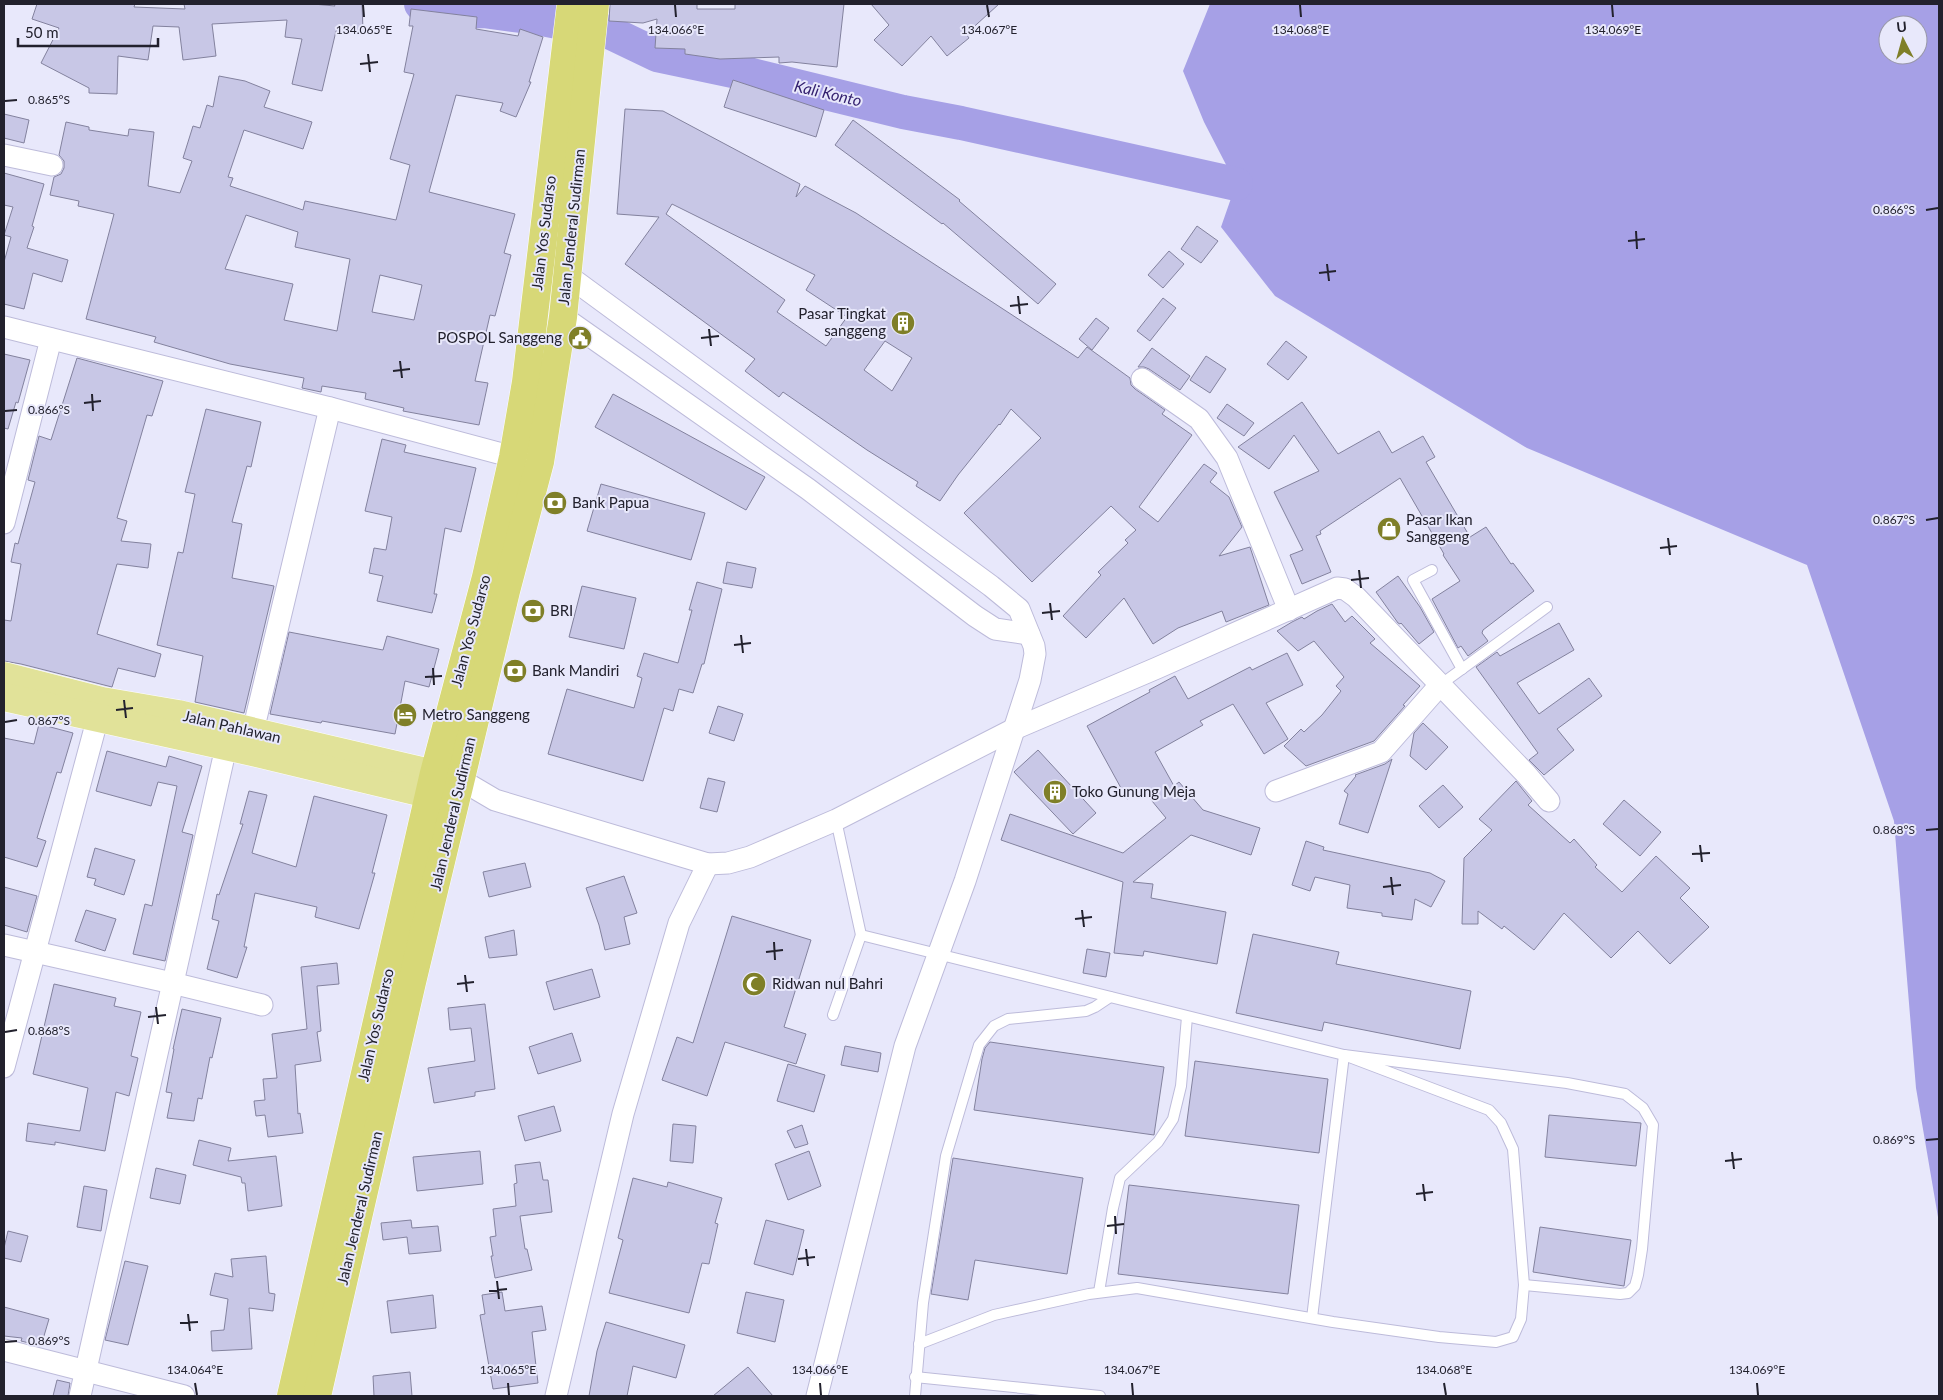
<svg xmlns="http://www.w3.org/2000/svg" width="1943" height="1400" font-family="Lato,sans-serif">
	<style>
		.water { fill: #a6a0e6; fill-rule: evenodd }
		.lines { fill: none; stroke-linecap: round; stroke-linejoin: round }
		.river { stroke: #a6a0e6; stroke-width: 34 }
		.building { fill: #c8c7e6; stroke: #83829e; fill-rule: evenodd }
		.service-casing { stroke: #bdbbda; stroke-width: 12 }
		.minor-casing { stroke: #bdbbda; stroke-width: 23 }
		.primary-casing { stroke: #fff; stroke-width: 29 }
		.trunk-casing { stroke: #fff; stroke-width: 29 }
		.service { stroke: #fff; stroke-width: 10 }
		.minor { stroke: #fff; stroke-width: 21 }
		.primary { stroke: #e1e299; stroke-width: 28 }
		.trunk { stroke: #d7d877; stroke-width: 28 }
		.ticks { fill: none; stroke: #22212d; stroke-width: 2 }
		.labels { text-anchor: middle; stroke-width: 4; stroke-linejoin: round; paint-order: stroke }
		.street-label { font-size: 15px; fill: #22212d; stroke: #e8e8fb }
		.poi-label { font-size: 15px; fill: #22212d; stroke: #e8e8fb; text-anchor: start }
		.water-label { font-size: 16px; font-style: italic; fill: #321f6e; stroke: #e8e8fb }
		.ticks-label { font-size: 12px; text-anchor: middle; fill: #22212d; stroke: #e8e8fb; stroke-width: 4; stroke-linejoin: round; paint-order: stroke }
	</style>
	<rect width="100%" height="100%" fill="#e8e8fb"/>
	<path class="water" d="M1210 4H1939V1223L1916 1088 1894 821 1807 565 1527 448 1275 296 1221 227 1236 184 1204 122 1183 71ZM1888 25H1918V55H1888Z"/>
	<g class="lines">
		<path class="river" d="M421 4 422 5 464 12 483 11 537 18 609 32 657 55 752 75 903 112 961 123 1236 184"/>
	</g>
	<g class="building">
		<path d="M37 4H135L134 7 185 9 184 4H313L335 6 334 4H362L363 30 336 31 322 91 292 84 302 39 285 37 287 20 212 24 216 56 183 60 179 27 153 26 148 60 118 56 117 94 89 93V88L41 63 59 28 32 19Z"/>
		<path d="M610 4H697V9H735V4H844L837 67 792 62 779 63V57L720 59 685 54V49L655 48 657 19 643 23 609 21Z"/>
		<path d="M871 4H999L966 34 969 38 947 56 931 36 902 66 874 40 889 25Z"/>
		<path d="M411 9 477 17 476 29 518 36 520 29 543 37 529 82H531L516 117 500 111 503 103 456 95 429 192 515 214 504 253 511 255 495 316 490 315 475 381 488 383 479 425 403 411 404 408 365 399 366 393 322 386 321 392 302 388 304 378 230 364 154 342 156 337 86 319 114 214 78 206 79 201 50 195 54 177 61 174 64 168V161L59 155 66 122 89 127V130L128 136 129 129 154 132 148 186 180 193 192 161 183 158 193 126 200 128 207 105 213 107 219 76 245 81 270 91 264 107 312 122 303 149 244 130 228 177 233 178 230 186 303 210 305 201 396 220 410 165 390 159 414 74 404 72 413 26H409ZM246 215 298 232 295 247 350 259 337 331 284 320 293 284 225 269ZM380 275 422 285 414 320 372 312Z"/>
		<path d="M733 80 824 110 816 137 724 107Z"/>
		<path d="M625 109 663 111 800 184 796 197 805 186 856 213 1078 358 1087 347 1130 378 1131 385 1135 389 1165 410 1162 414 1192 435 1139 507 1158 522 1204 464 1217 473 1210 482 1229 497 1242 527 1219 556 1250 547 1269 605 1226 622 1222 611 1178 628 1153 644 1124 598 1086 638 1063 616 1101 575 1098 572 1128 543 1125 540 1136 530 1111 506 1032 582 964 513 1041 438 1011 409 1000 425 999 424 958 475 940 501 916 486 918 482 867 450 783 392 779 397 745 371 755 359 625 264 659 217 617 214ZM672 204 815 275 806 290 847 317 826 346 777 312 785 300 666 214ZM885 341 912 358 892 391 864 370Z"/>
		<path d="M4 114 29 120 24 143 4 138Z"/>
		<path d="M853 120 960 200 959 201 1056 284 1038 304 943 223 942 224 835 145Z"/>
		<path d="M4 173 44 184 32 226 34 227 27 248 68 260 62 282 33 273 24 309 4 304V262L11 237 4 235 13 207 4 205Z"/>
		<path d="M1197 226 1218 241 1201 263 1181 249Z"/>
		<path d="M1169 251 1184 264 1163 288 1148 275Z"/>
		<path d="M1163 298 1176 308 1150 341 1137 331Z"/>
		<path d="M1096 318 1109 328 1092 350 1079 339Z"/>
		<path d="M1286 341 1307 357 1288 380 1267 364Z"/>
		<path d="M1152 348 1190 376 1180 390 1149 369 1144 367H1138Z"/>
		<path d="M4 354 30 360 18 403 16 402 8 429 4 428Z"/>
		<path d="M1206 356 1226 369 1210 393 1190 380Z"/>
		<path d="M77 358 163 381 152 416 147 415 117 518 127 521 121 541 151 544 148 568 117 564 97 634 161 654 155 677 118 668 112 687 21 664 4 661V620L11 621 21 564 11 562 15 543 18 544 35 482 28 480 39 436 51 440Z"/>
		<path d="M613 394 765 477 746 510 595 427Z"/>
		<path d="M1302 402 1338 454 1379 431 1392 453 1423 436 1435 457 1426 462 1470 537 1486 527 1511 564 1513 563 1534 591 1483 630 1482 633 1488 641 1468 656 1461 646 1458 648 1432 599 1460 581 1443 555 1444 554 1400 478 1320 531 1321 534 1316 536 1331 572 1302 584 1290 555 1303 550 1274 492 1319 471 1294 435 1269 469 1238 447Z"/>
		<path d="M1227 404 1254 423 1244 436 1217 418Z"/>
		<path d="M206 409 261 422 251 467 247 466 232 522 242 524 232 578 274 586 244 713 195 702 203 656 157 645 178 552 183 553 195 494 185 492Z"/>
		<path d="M382 439 406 445 404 452 476 468 461 532 445 528 434 594H437L432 613 377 601 383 576 369 573 374 548 386 550 392 517 365 511Z"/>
		<path d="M601 484 705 513 691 560 587 531Z"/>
		<path d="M727 562 756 568 752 588 723 583Z"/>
		<path d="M1398 576 1420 607 1434 632 1419 644 1401 623 1400 624 1398 623 1376 592Z"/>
		<path d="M697 582 722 589 704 664H702L693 693 679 689 673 711 664 708 643 781 548 754 567 689 634 708 642 678 637 676 644 653 678 663 692 610H689Z"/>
		<path d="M582 586 636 598 624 649 569 637Z"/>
		<path d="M1332 604 1345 622 1352 616 1375 639 1370 643 1420 686 1403 705 1405 706 1374 741 1306 766 1284 746 1301 729 1304 732 1322 715 1341 691 1336 686 1344 677 1314 641 1298 651 1277 631 1292 622 1302 617 1304 619 1317 611Z"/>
		<path d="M1559 623 1574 650 1517 683 1539 714 1589 678 1602 696 1557 729 1574 750 1544 775 1529 760 1538 753 1476 667 1497 652 1500 656Z"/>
		<path d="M289 632 383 650 387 636 439 649 429 687 405 681 395 734 322 721 321 723 270 714Z"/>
		<path d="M1287 653 1303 685 1266 703 1288 739 1264 754 1233 704 1200 721 1203 725 1155 752 1174 786 1179 782 1203 810 1260 828 1251 855 1191 835 1133 882 1153 884 1151 898 1226 912 1217 964 1144 951 1143 956 1114 953 1123 882 1001 840 1010 814 1123 853 1166 818 1143 790 1127 799 1087 726 1150 692 1149 690 1175 676 1188 699 1250 667 1252 670Z"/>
		<path d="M718 706 743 714 734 741 709 733Z"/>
		<path d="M1423 723 1448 747 1426 770 1410 756 1414 733Z"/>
		<path d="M39 724 73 733 61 773 57 772 37 838 46 841 37 867 4 857V738L34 744Z"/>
		<path d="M1038 750 1096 813 1073 834 1014 772Z"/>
		<path d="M107 751 166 767 169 756 202 766 182 832 193 835 165 961 133 954 145 904 152 906 177 786 158 782 151 806 96 791Z"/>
		<path d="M1392 759 1368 833 1339 824 1348 794 1344 791 1356 776 1355 775 1385 764Z"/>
		<path d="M708 778 725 782 717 812 700 808Z"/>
		<path d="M1516 781 1532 801 1528 805 1570 843 1574 839 1597 865 1595 867 1622 892 1656 856 1690 888 1680 898 1709 927 1670 964 1638 931 1611 958 1564 913 1534 950 1504 926 1502 929 1478 911V924H1462L1464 858 1492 830 1479 819Z"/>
		<path d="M1443 785 1463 807 1439 828 1419 806Z"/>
		<path d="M249 791 267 795 252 853 296 867 314 796 387 815 372 873H375L359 929 315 917 317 907 255 893 244 947H247L237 978 207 969 219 921 212 919 217 894 219 895 243 824H240Z"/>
		<path d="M1624 800 1661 832 1640 856 1603 824Z"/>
		<path d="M1306 841 1324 847 1323 850 1430 873 1445 881 1431 907 1415 899 1412 920 1382 916V913L1347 908 1350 885 1315 877 1310 891 1292 885Z"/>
		<path d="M95 848 135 860 124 895 94 885 96 879 87 877Z"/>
		<path d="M525 863 531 887 489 897 483 872Z"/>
		<path d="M624 876 637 913 624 917 630 944 605 950 599 925 586 888Z"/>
		<path d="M4 887 37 896 27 932 4 925Z"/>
		<path d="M86 910 116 919 105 951 75 941Z"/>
		<path d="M732 916 811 940 784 1027 806 1034 796 1064 725 1042 707 1096 662 1080 677 1037 693 1043Z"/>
		<path d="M514 930 517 955 489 958 485 937Z"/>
		<path d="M1253 934 1339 952 1336 964 1471 991 1460 1049 1324 1022 1322 1031 1236 1013Z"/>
		<path d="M1087 949 1110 953 1106 977 1083 973Z"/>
		<path d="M337 963 339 984 317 986 321 1031 317 1032 321 1061 295 1065 298 1114 300 1113 303 1133 268 1137 265 1115 256 1116 254 1101 265 1100 263 1079 277 1078 272 1034 307 1029 301 967Z"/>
		<path d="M592 969 600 997 554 1010 546 982Z"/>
		<path d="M54 984 116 998 114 1006 141 1012 131 1056 138 1058 129 1096 116 1092 105 1151 55 1142V1145L26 1141 28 1123 80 1131 88 1088 33 1074Z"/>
		<path d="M485 1004 495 1089 475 1092V1096L434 1103 428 1068 475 1061 471 1028 450 1030 448 1008Z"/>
		<path d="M182 1009 221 1018 212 1058 210 1057 202 1099 198 1098 194 1121 167 1118 172 1093 166 1092 174 1049H173Z"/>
		<path d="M572 1033 581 1061 538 1074 529 1047Z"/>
		<path d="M990 1042 1164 1067 1154 1135 974 1110 982 1059 985 1048Z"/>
		<path d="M845 1046 881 1053 878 1072 841 1065Z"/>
		<path d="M1195 1061 1328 1079 1319 1153 1185 1136Z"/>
		<path d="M788 1064 825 1075 814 1112 777 1101Z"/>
		<path d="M554 1106 561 1131 525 1141 518 1116Z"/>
		<path d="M1549 1115 1641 1123 1636 1166 1545 1157Z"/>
		<path d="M673 1124 696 1126 693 1163 670 1161Z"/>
		<path d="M802 1125 808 1144 795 1148 787 1131Z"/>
		<path d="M199 1140 231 1148 228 1161 276 1156 282 1206 248 1211 245 1183H242L241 1177 193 1165Z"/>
		<path d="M480 1151 483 1184 417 1191 413 1157Z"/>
		<path d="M809 1151 821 1186 788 1200 775 1164Z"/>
		<path d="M953 1158 1083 1178 1067 1274 975 1260 968 1300 931 1294Z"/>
		<path d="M540 1162 543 1180H548L552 1212 520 1216 525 1249H527L532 1270 495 1278 491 1256H493L490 1237 496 1236 493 1209 516 1206 514 1184 517 1183 515 1165Z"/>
		<path d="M156 1168 186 1175 180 1204 150 1198Z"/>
		<path d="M633 1178 667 1187 668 1182 722 1198 715 1223 718 1224 709 1264 702 1263 689 1313 609 1293 623 1240 618 1238Z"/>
		<path d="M1129 1185 1299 1205 1288 1294 1118 1274Z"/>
		<path d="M84 1186 107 1190 101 1231 77 1227Z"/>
		<path d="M411 1220 412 1228 438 1226 441 1251 409 1254 407 1237 383 1240 381 1223Z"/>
		<path d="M766 1220 804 1230 793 1275 754 1264Z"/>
		<path d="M1540 1227 1631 1240 1624 1286 1533 1272Z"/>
		<path d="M8 1231 28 1236 21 1262 4 1258V1248Z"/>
		<path d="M266 1256 269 1293 275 1294 273 1311 249 1308 252 1349 212 1351 211 1331 224 1330 228 1299 210 1295 215 1273 233 1277 231 1259Z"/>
		<path d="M125 1261 148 1266 128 1345 105 1340Z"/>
		<path d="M502 1292 505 1311 542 1306 546 1330 532 1332 538 1383 493 1389 480 1315 485 1314 482 1295Z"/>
		<path d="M746 1292 784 1300 775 1342 737 1333Z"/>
		<path d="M433 1295 436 1328 391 1333 387 1301Z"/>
		<path d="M4 1307 49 1319 41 1346 21 1341 22 1338 4 1336Z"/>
		<path d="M606 1322 685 1345 676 1378 633 1366 627 1396H589L597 1351Z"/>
		<path d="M748 1367 773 1396H713Z"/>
		<path d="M410 1372 412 1396H374L373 1376Z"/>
		<path d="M57 1380 70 1383 68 1396H53Z"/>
	</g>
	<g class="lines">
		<g class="service-casing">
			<g id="service">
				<path d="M1432 570 1413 580 1462 669"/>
				<path d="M1440 685 1547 607"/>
				<path d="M836 820 861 935 1344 1055 1489 1110 1501 1123 1513 1149 1524 1285 1521 1319 1513 1337 1496 1342 1439 1337 1333 1322 1137 1288 1089 1294 994 1315 919 1344"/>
				<path d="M833 1015 861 935"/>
				<path d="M1099 1292 1113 1208 1120 1178 1158 1142 1173 1119 1181 1086 1187 1017"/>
				<path d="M1312 1318 1344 1055 1567 1083 1625 1094 1643 1108 1653 1125 1642 1249 1638 1275 1635 1286 1628 1293 1620 1294 1524 1285"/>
				<path d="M915 1377 1100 1396"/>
				<path d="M915 1396 923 1303 946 1156 979 1045 994 1026 1008 1019 1086 1011 1095 1007 1110 997"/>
			</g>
		</g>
		<g class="minor-casing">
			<g id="minor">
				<path d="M4 155 52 165"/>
				<path d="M567 275 991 586 1019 609 1034 646 1035 654 1030 680 965 881 905 1046 817 1396"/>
				<path d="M563 317 808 489 975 616 995 629 1029 634"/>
				<path d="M4 327 330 408 513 457"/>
				<path d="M1142 379 1199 419 1227 458 1289 610"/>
				<path d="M4 523 51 339"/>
				<path d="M253 731 330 408"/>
				<path d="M461 780 495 800 708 864 728 863 750 857 836 820 1014 729 1157 668 1337 588 1345 589 1356 597 1526 774 1549 801"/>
				<path d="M1276 791 1381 752 1440 685"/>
				<path d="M4 945 172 983 262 1005"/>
				<path d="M4 1067 102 702"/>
				<path d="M4 1350 184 1396"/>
				<path d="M80 1396 226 747"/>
				<path d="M556 1396 623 1114 679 923 708 864"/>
			</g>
		</g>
		<g class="primary-casing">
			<g id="primary">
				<path d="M4 676 102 701 178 714 456 779"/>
				<path d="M4 697 257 753 452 800"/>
			</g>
		</g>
		<g class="trunk-casing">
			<g id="trunk">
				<path d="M291 1396 434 773 486 577 513 457 526 382 571 4"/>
				<path d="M317 1396 412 982 506 591 540 462 563 317 595 4"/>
			</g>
		</g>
		<use href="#service" class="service"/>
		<use href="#minor" class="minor"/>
		<use href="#primary" class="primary"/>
		<use href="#trunk" class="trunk"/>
	</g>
	<path class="ticks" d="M363 5 364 17M675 5 676 17M987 5 989 17M1300 5 1301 17M1612 5 1613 17M368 54 370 72M360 64 378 62M5 101 17 100M1926 210 1938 208M1636 231 1637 249M1628 241 1645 239M1327 264 1329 281M1319 273 1336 271M1018 296 1020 314M1010 306 1028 304M709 329 711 346M701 338 719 336M400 361 402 378M393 371 410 369M92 394 93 411M84 403 101 401M5 411 17 410M1926 520 1938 518M1668 538 1670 555M1660 548 1677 546M1359 570 1361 588M1351 580 1369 578M1050 603 1052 620M1042 613 1060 611M741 635 743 653M734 645 751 643M433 668 434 685M425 677 442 676M124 700 126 718M116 710 133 708M5 722 17 720M1926 830 1938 829M1700 845 1702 862M1692 854 1710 853M1391 877 1393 895M1383 887 1401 885M1082 910 1084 927M1075 919 1092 917M774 942 775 960M766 952 783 950M465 975 467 992M457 984 474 982M156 1007 158 1024M148 1017 166 1015M5 1032 17 1030M1926 1140 1938 1139M1732 1152 1734 1169M1725 1161 1742 1159M1423 1184 1425 1201M1416 1194 1433 1192M1115 1216 1116 1234M1107 1226 1124 1224M806 1249 808 1266M798 1259 815 1257M497 1281 499 1299M489 1291 507 1289M188 1314 190 1331M180 1323 198 1322M5 1342 17 1341M195 1383 197 1395M508 1383 509 1395M820 1383 821 1395M1132 1383 1133 1395M1444 1383 1446 1395M1757 1383 1758 1395"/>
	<defs>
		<g id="building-disc" transform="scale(1.25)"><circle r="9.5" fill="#7f7f28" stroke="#e8e8fb"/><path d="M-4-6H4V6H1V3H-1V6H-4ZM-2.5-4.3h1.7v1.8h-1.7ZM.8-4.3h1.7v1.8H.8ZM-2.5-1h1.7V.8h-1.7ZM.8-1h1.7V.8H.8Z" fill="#fff"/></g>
		<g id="civic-disc" transform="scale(1.25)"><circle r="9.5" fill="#7f7f28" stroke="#e8e8fb"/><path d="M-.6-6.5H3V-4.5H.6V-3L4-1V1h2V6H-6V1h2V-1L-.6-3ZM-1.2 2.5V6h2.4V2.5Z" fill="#fff"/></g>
		<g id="bank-disc" transform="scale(1.25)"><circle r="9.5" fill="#7f7f28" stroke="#e8e8fb"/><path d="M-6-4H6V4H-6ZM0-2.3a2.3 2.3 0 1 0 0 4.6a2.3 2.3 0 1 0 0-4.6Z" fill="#fff"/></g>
		<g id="shop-disc" transform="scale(1.25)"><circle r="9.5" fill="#7f7f28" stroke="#e8e8fb"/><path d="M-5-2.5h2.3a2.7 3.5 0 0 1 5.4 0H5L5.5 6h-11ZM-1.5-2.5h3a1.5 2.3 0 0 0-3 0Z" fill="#fff"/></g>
		<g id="hotel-disc" transform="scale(1.25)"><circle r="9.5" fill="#7f7f28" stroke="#e8e8fb"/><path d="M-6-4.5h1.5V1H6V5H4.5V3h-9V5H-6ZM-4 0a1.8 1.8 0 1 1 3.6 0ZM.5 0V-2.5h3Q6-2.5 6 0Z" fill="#fff"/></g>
		<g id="mosque-disc" transform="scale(1.25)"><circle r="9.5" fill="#7f7f28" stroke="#e8e8fb"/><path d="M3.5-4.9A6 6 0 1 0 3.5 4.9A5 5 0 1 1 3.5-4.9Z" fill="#fff"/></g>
	</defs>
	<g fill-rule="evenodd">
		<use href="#building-disc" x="903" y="323"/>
		<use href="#civic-disc" x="580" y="338"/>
		<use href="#bank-disc" x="555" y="503"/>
		<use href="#shop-disc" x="1389" y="529"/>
		<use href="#bank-disc" x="533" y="611"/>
		<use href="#bank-disc" x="515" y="671"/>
		<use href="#hotel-disc" x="405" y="715"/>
		<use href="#building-disc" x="1055" y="792"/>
		<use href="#mosque-disc" x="754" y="984"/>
	</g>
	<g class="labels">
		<g class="street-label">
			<text transform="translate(572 227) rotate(-84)" y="5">Jalan Jenderal Sudirman</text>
			<text transform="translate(544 233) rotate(-83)" y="5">Jalan Yos Sudarso</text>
			<text transform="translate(471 631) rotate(-75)" y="5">Jalan Yos Sudarso</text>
			<text transform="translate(232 727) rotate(13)" y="5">Jalan Pahlawan</text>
			<text transform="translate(453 814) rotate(-77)" y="5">Jalan Jenderal Sudirman</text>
			<text transform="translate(376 1025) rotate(-77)" y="5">Jalan Yos Sudarso</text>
			<text transform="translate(360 1208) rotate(-77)" y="5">Jalan Jenderal Sudirman</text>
		</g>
		<g class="poi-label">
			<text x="886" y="319" text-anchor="end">Pasar Tingkat<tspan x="886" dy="17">sanggeng</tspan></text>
			<text x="562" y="343" text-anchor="end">POSPOL Sanggeng</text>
			<text x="572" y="508">Bank Papua</text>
			<text x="1406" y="525">Pasar Ikan<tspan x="1406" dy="17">Sanggeng</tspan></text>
			<text x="550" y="616">BRI</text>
			<text x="532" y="676">Bank Mandiri</text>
			<text x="422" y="720">Metro Sanggeng</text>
			<text x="1072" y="797">Toko Gunung Meja</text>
			<text x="772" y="989">Ridwan nul Bahri</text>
		</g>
		<g class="water-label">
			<text transform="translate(828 93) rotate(13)" y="6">Kali Konto</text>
		</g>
	</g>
	<g class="ticks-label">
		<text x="364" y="34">134.065°E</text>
		<text x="676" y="34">134.066°E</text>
		<text x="989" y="34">134.067°E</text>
		<text x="1301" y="34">134.068°E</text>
		<text x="1613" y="34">134.069°E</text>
		<text x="49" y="104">0.865°S</text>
		<text x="1894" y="214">0.866°S</text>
		<text x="49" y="414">0.866°S</text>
		<text x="1894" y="524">0.867°S</text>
		<text x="49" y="725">0.867°S</text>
		<text x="1894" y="834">0.868°S</text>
		<text x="49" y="1035">0.868°S</text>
		<text x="1894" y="1144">0.869°S</text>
		<text x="49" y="1345">0.869°S</text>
		<text x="195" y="1374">134.064°E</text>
		<text x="508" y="1374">134.065°E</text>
		<text x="820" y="1374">134.066°E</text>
		<text x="1132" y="1374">134.067°E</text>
		<text x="1444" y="1374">134.068°E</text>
		<text x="1757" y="1374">134.069°E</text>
	</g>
	<rect width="1943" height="1400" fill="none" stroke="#22212d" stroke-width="10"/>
	<g transform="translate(1903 40) rotate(354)"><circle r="24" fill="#e8e8fb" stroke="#9998a9"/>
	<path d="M0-4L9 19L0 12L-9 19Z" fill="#7f7f28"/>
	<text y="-8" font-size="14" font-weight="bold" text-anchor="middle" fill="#22212d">U</text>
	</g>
	<path d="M18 38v8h140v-8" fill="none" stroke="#22212d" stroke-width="2.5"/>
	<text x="25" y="38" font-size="15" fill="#22212d" stroke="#e8e8fb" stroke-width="4" paint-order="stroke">50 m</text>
</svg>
